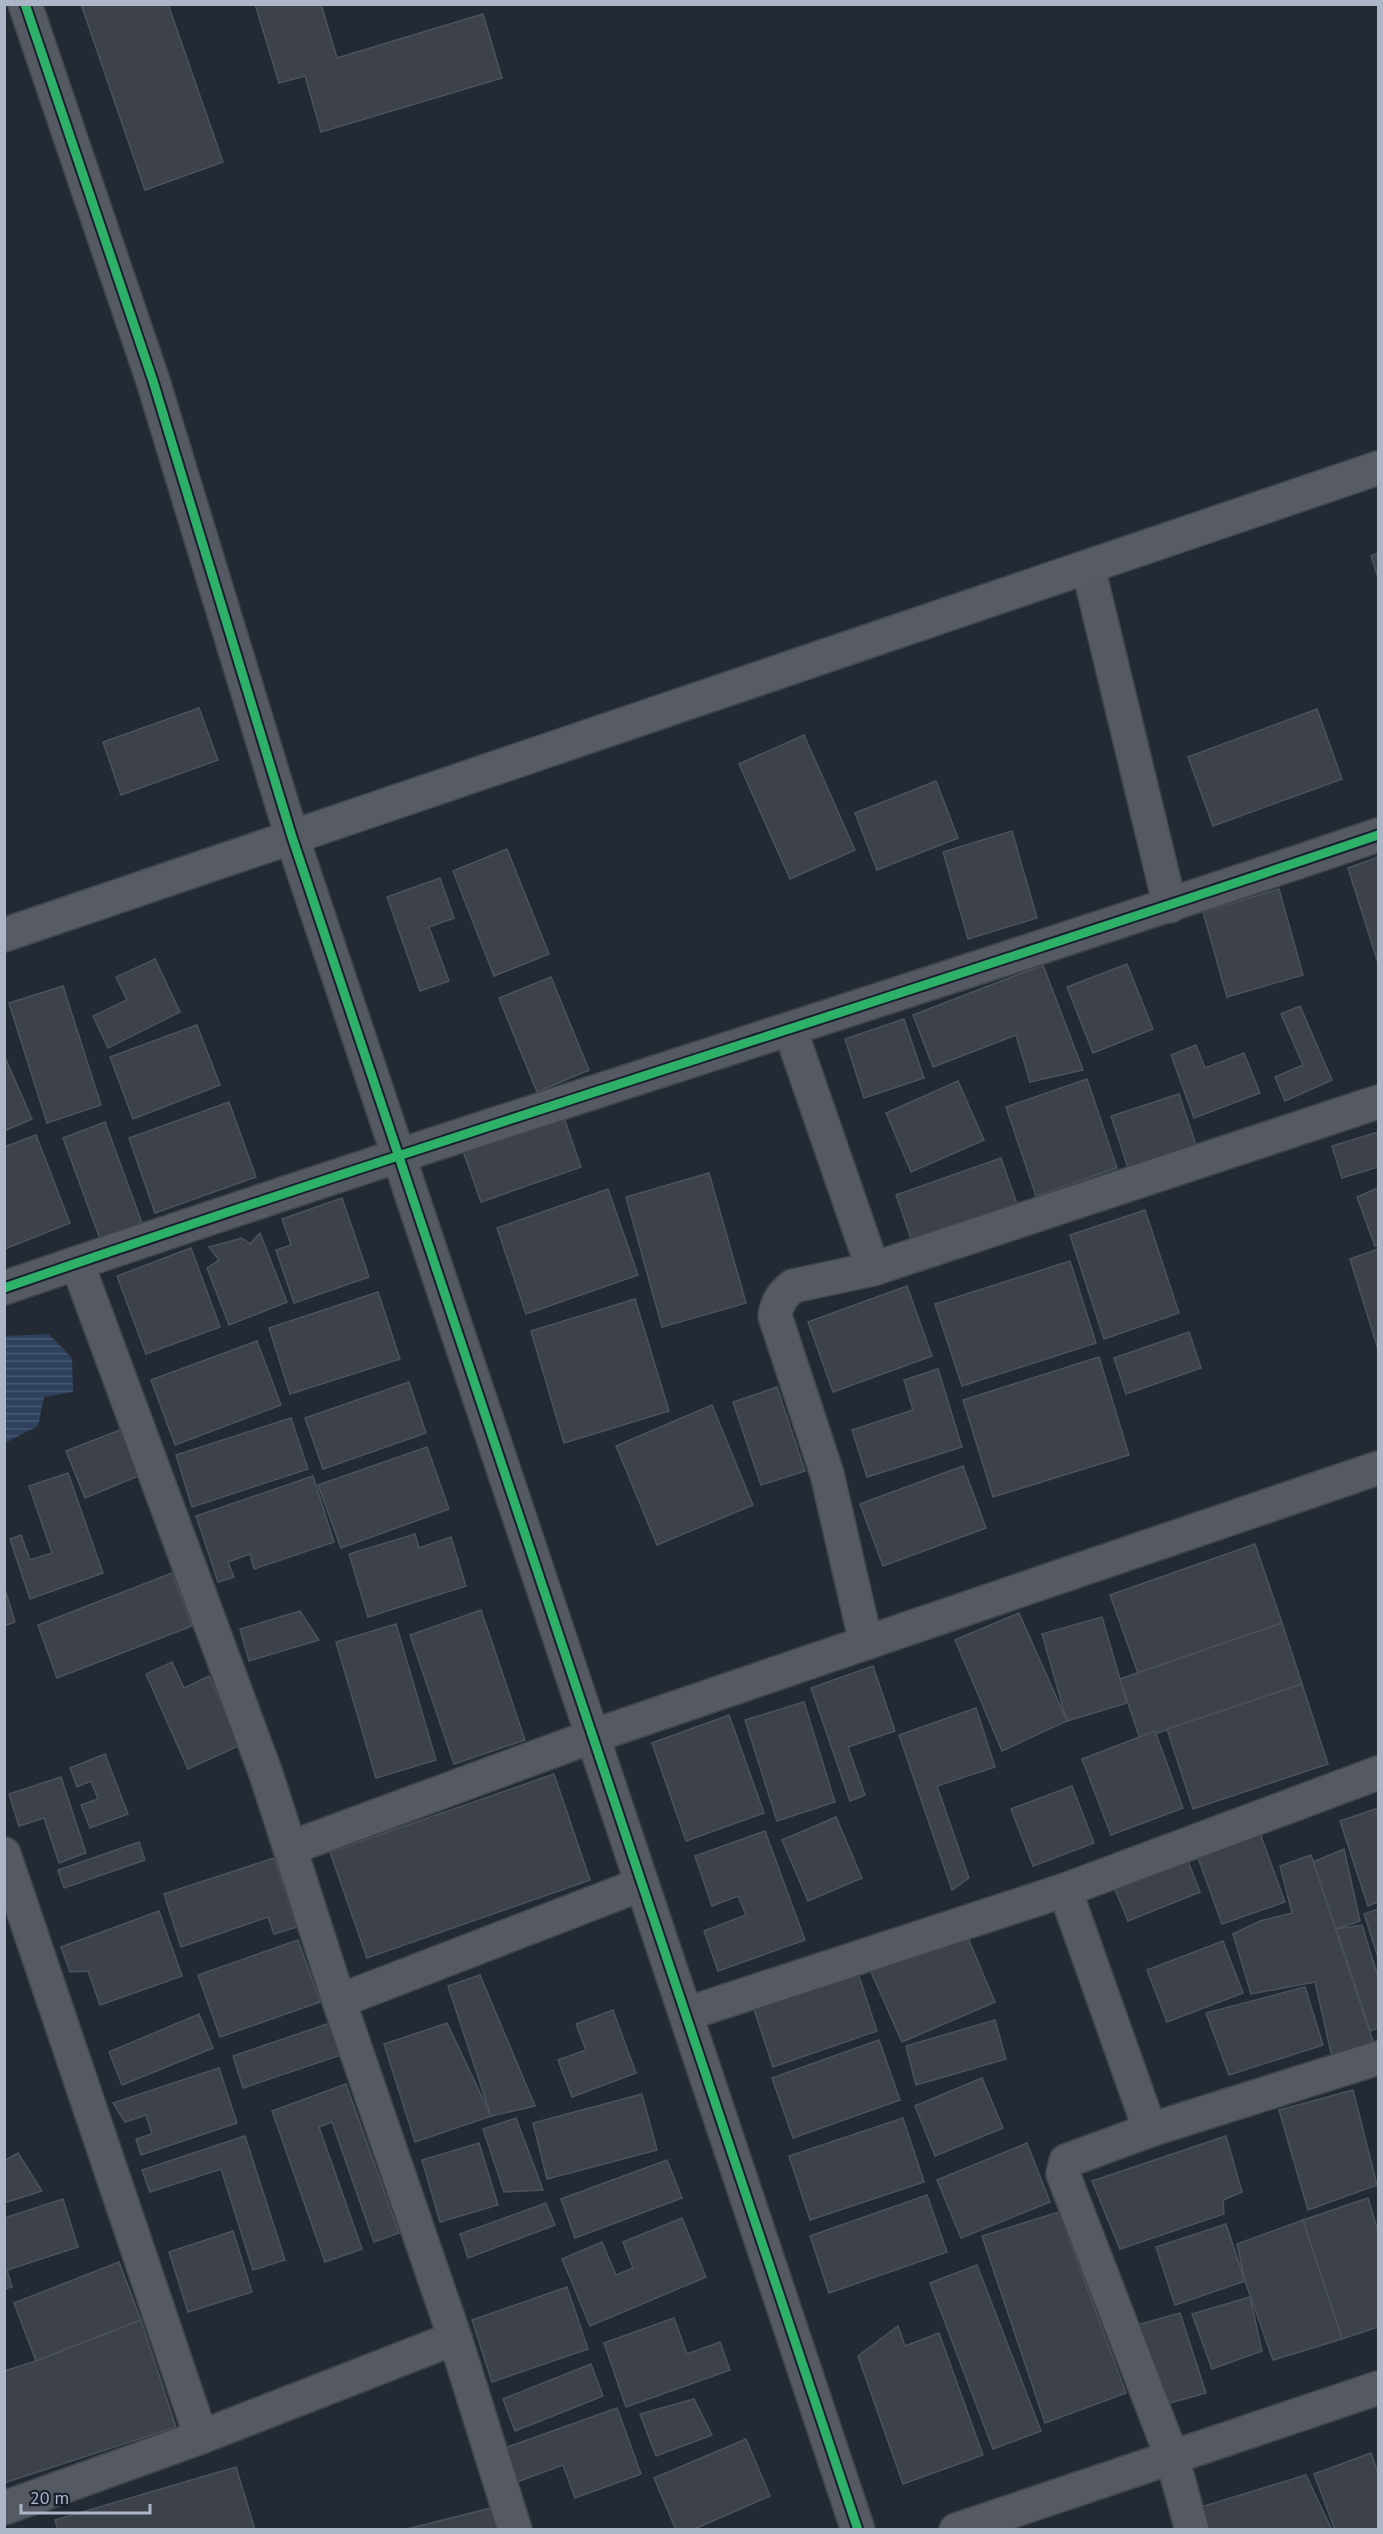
<svg xmlns="http://www.w3.org/2000/svg" width="1383" height="2534" font-family="'PT Sans',sans-serif">
	<style>
		.water { fill: url(#water-rules) }
		.building { fill: #3c414a; stroke: #4b525c; stroke-width: 1.5 }
		.lines { fill: none; stroke-linecap: round; stroke-linejoin: round }
		.minor-casing { stroke: #40454c; stroke-width: 36 }
		.major-casing { stroke: #414750; stroke-width: 36 }
		.minor { stroke: #545962; stroke-width: 33 }
		.major { stroke: #565b64; stroke-width: 33 }
		.cycleway-casing { stroke: #18202e; stroke-width: 13 }
		.cycleway { stroke: #2db169; stroke-width: 9 }
	</style>
	<defs>
		<pattern id="water-rules" width="6" height="5" patternUnits="userSpaceOnUse" patternTransform="scale(1.5)"><rect width="6" height="5" fill="#2d405c"/><path d="M0 2.5h6" fill="none" stroke="#495972"/></pattern>
	</defs>
	<rect width="100%" height="100%" fill="#242a33"/>
	<path class="water" d="M49 1334 72 1358 73 1392 44 1397 38 1426 5 1443V1336Z"/>
	<g class="building">
		<path d="M81 4H168L223 162 145 190Z"/>
		<path d="M255 4H321L337 58 483 14 502 78 321 132 305 76 279 83Z"/>
		<path d="M1378 553V577L1371 556Z"/>
		<path d="M199 708 218 760 121 795 103 742Z"/>
		<path d="M1317 709 1342 779 1213 826 1188 757Z"/>
		<path d="M804 735 855 850 790 879 739 764Z"/>
		<path d="M936 781 958 838 877 870 855 813Z"/>
		<path d="M1012 831 1037 918 968 939 943 852Z"/>
		<path d="M507 849 549 954 494 976 453 871Z"/>
		<path d="M1378 857V963L1348 868Z"/>
		<path d="M440 878 454 918 429 927 449 981 420 991 387 897Z"/>
		<path d="M1279 889 1303 975 1227 997 1203 912Z"/>
		<path d="M155 959 180 1012 108 1048 93 1016 127 1000 116 977Z"/>
		<path d="M1127 964 1153 1029 1093 1053 1067 987Z"/>
		<path d="M1043 965 1083 1070 1030 1082 1016 1035 933 1067 913 1015Z"/>
		<path d="M551 977 589 1070 537 1092 499 998Z"/>
		<path d="M63 986 101 1105 47 1123 9 1003Z"/>
		<path d="M1300 1006 1332 1080 1285 1101 1275 1077 1303 1065 1281 1014Z"/>
		<path d="M904 1019 924 1078 864 1098 845 1039Z"/>
		<path d="M197 1025 220 1085 133 1119 110 1057Z"/>
		<path d="M1196 1045 1205 1068 1244 1053 1260 1093 1194 1118 1171 1055Z"/>
		<path d="M4 1055 32 1119 4 1131Z"/>
		<path d="M1087 1079 1117 1168 1036 1196 1006 1107Z"/>
		<path d="M958 1081 984 1140 911 1172 886 1113Z"/>
		<path d="M1179 1094 1197 1148 1129 1171 1111 1116Z"/>
		<path d="M229 1102 256 1177 155 1213 129 1138Z"/>
		<path d="M563 1115 581 1167 481 1202 463 1151Z"/>
		<path d="M105 1122 142 1223 100 1239 63 1138Z"/>
		<path d="M1378 1132V1167L1342 1178 1332 1146Z"/>
		<path d="M36 1135 70 1223 5 1249 4 1147Z"/>
		<path d="M1001 1158 1019 1210 914 1247 896 1195Z"/>
		<path d="M709 1173 746 1303 662 1327 626 1197Z"/>
		<path d="M1378 1188V1245L1375 1246 1357 1197Z"/>
		<path d="M608 1189 638 1275 526 1314 497 1228Z"/>
		<path d="M342 1198 369 1277 294 1303 276 1250 291 1245 282 1219Z"/>
		<path d="M1145 1210 1179 1313 1104 1339 1070 1235Z"/>
		<path d="M260 1233 287 1302 229 1325 207 1268 219 1260 209 1247 242 1238 250 1244Z"/>
		<path d="M191 1248 220 1327 146 1354 117 1276Z"/>
		<path d="M1378 1249V1349L1350 1259Z"/>
		<path d="M1070 1261 1096 1343 962 1386 935 1304Z"/>
		<path d="M907 1286 932 1356 833 1392 808 1322Z"/>
		<path d="M378 1292 400 1359 290 1394 269 1328Z"/>
		<path d="M635 1299 669 1411 564 1443 531 1331Z"/>
		<path d="M1189 1332 1201 1368 1126 1394 1114 1358Z"/>
		<path d="M257 1341 281 1405 175 1445 151 1380Z"/>
		<path d="M1099 1357 1129 1455 993 1497 963 1400Z"/>
		<path d="M938 1369 962 1447 867 1477 852 1430 913 1410 904 1380Z"/>
		<path d="M409 1382 426 1433 323 1469 305 1418Z"/>
		<path d="M777 1387 805 1471 761 1485 733 1402Z"/>
		<path d="M712 1405 753 1505 657 1545 616 1446Z"/>
		<path d="M291 1418 308 1469 192 1507 176 1455Z"/>
		<path d="M125 1428 143 1474 85 1498 66 1451Z"/>
		<path d="M427 1447 449 1509 341 1548 318 1485Z"/>
		<path d="M963 1466 986 1528 883 1566 860 1504Z"/>
		<path d="M68 1473 103 1573 30 1599 10 1539 21 1535 30 1560 52 1553 29 1486Z"/>
		<path d="M313 1476 334 1542 254 1569 250 1554 228 1562 234 1577 218 1582 196 1516Z"/>
		<path d="M415 1534 419 1548 451 1537 466 1586 368 1617 349 1554Z"/>
		<path d="M1255 1544 1282 1623 1138 1673 1110 1595Z"/>
		<path d="M172 1573 192 1626 57 1678 38 1625Z"/>
		<path d="M4 1586 15 1622 4 1626Z"/>
		<path d="M481 1610 525 1740 454 1764 410 1635Z"/>
		<path d="M300 1611 319 1640 249 1661 240 1629Z"/>
		<path d="M1019 1613 1067 1721 1002 1751 955 1640Z"/>
		<path d="M1102 1617 1127 1703 1067 1721 1042 1634Z"/>
		<path d="M1282 1623 1302 1684 1140 1739 1120 1679Z"/>
		<path d="M396 1624 436 1760 376 1778 336 1642Z"/>
		<path d="M172 1662 184 1688 209 1676 241 1745 188 1769 146 1674Z"/>
		<path d="M873 1666 895 1731 848 1747 865 1795 850 1801 811 1688Z"/>
		<path d="M1302 1684 1328 1764 1193 1809 1167 1729Z"/>
		<path d="M804 1702 835 1802 777 1821 745 1720Z"/>
		<path d="M976 1708 995 1767 937 1786 969 1878 952 1890 899 1735Z"/>
		<path d="M729 1715 764 1813 686 1841 652 1743Z"/>
		<path d="M1155 1731 1183 1808 1111 1835 1082 1759Z"/>
		<path d="M105 1754 128 1814 90 1828 81 1805 98 1799 91 1781 77 1787 70 1768Z"/>
		<path d="M554 1774 590 1880 367 1958 330 1852Z"/>
		<path d="M61 1777 86 1853 59 1863 44 1818 19 1826 9 1794Z"/>
		<path d="M1072 1786 1094 1843 1033 1866 1011 1809Z"/>
		<path d="M1378 1808V1902L1368 1906 1340 1821Z"/>
		<path d="M836 1817 862 1878 808 1901 782 1840Z"/>
		<path d="M765 1831 805 1940 718 1971 704 1931 746 1915 738 1896 712 1906 695 1856Z"/>
		<path d="M1260 1833 1285 1902 1222 1924 1197 1855Z"/>
		<path d="M139 1842 145 1860 64 1888 58 1870Z"/>
		<path d="M1183 1848 1200 1892 1128 1921 1110 1877Z"/>
		<path d="M1344 1849 1360 1921 1336 1929 1313 1862Z"/>
		<path d="M1311 1855 1373 2041 1332 2057 1315 1982 1251 1994 1233 1934 1260 1921 1292 1913 1280 1866Z"/>
		<path d="M274 1858 297 1927 274 1934 268 1917 181 1947 164 1894Z"/>
		<path d="M1378 1909V1957L1364 1914Z"/>
		<path d="M159 1911 182 1976 100 2005 88 1971 70 1972 61 1947Z"/>
		<path d="M1362 1925 1378 1977V2028L1370 2031 1336 1929Z"/>
		<path d="M965 1931 995 2002 902 2042 871 1972Z"/>
		<path d="M298 1940 320 2002 220 2037 198 1975Z"/>
		<path d="M1223 1941 1243 1993 1167 2022 1147 1970Z"/>
		<path d="M855 1964 877 2031 773 2067 751 2000Z"/>
		<path d="M480 1975 535 2106 491 2116 448 1986Z"/>
		<path d="M1305 1987 1323 2045 1229 2075 1206 2013Z"/>
		<path d="M613 2010 636 2073 572 2097 558 2060 586 2050 576 2024Z"/>
		<path d="M199 2014 213 2048 122 2085 109 2052Z"/>
		<path d="M995 2020 1006 2059 916 2085 906 2046Z"/>
		<path d="M330 2023 341 2055 243 2088 233 2056Z"/>
		<path d="M447 2023 491 2116 415 2142 384 2044Z"/>
		<path d="M879 2040 900 2100 793 2138 772 2078Z"/>
		<path d="M219 2068 237 2123 141 2155 136 2139 152 2134 146 2115 125 2122 113 2103Z"/>
		<path d="M982 2078 1003 2128 935 2156 915 2106Z"/>
		<path d="M346 2084 399 2233 374 2242 332 2122 319 2127 362 2249 325 2262 272 2111Z"/>
		<path d="M1353 2090 1377 2185 1308 2210 1279 2110Z"/>
		<path d="M642 2094 657 2150 547 2179 533 2123Z"/>
		<path d="M516 2118 543 2190 504 2192 483 2129Z"/>
		<path d="M903 2118 924 2182 810 2220 789 2156Z"/>
		<path d="M245 2136 285 2260 253 2270 221 2169 150 2192 142 2170Z"/>
		<path d="M1226 2136 1242 2192 1223 2200 1224 2214 1120 2249 1092 2181Z"/>
		<path d="M479 2143 498 2205 440 2222 422 2160Z"/>
		<path d="M1027 2143 1050 2202 961 2238 937 2180Z"/>
		<path d="M18 2153 42 2191 4 2203V2161Z"/>
		<path d="M667 2160 682 2198 575 2238 561 2199Z"/>
		<path d="M927 2195 947 2252 829 2293 810 2236Z"/>
		<path d="M1368 2198 1378 2231V2327L1342 2339 1303 2220Z"/>
		<path d="M63 2199 78 2247 7 2270 12 2287 4 2289V2218Z"/>
		<path d="M546 2203 555 2225 468 2258 460 2234Z"/>
		<path d="M1059 2212 1126 2393 1045 2423 982 2236Z"/>
		<path d="M682 2218 706 2277 590 2326 562 2259 602 2242 616 2275 633 2268 623 2242Z"/>
		<path d="M1303 2220 1342 2339 1273 2360 1245 2281 1237 2244Z"/>
		<path d="M1226 2224 1245 2281 1175 2305 1156 2247Z"/>
		<path d="M233 2231 252 2292 188 2312 169 2252Z"/>
		<path d="M119 2262 141 2320 36 2361 14 2303Z"/>
		<path d="M977 2265 1041 2431 993 2449 930 2283Z"/>
		<path d="M567 2287 588 2349 492 2382 472 2320Z"/>
		<path d="M1250 2297 1262 2351 1212 2369 1192 2314Z"/>
		<path d="M1180 2313 1206 2393 1166 2404 1137 2325Z"/>
		<path d="M674 2318 687 2354 720 2342 730 2370 626 2407 604 2343Z"/>
		<path d="M141 2320 176 2427 4 2483V2371L36 2361Z"/>
		<path d="M898 2326 905 2346 939 2333 983 2455 903 2484 858 2356Z"/>
		<path d="M591 2364 603 2396 515 2431 503 2399Z"/>
		<path d="M694 2399 712 2435 656 2456 640 2414Z"/>
		<path d="M617 2408 641 2474 575 2498 563 2465 514 2483 502 2449Z"/>
		<path d="M746 2439 770 2496 692 2530H676L654 2478Z"/>
		<path d="M1371 2453 1378 2473V2530H1335L1314 2474Z"/>
		<path d="M236 2467 255 2530H58L55 2520Z"/>
		<path d="M1306 2475 1332 2530H1208L1201 2507Z"/>
		<path d="M499 2506 507 2530H403Z"/>
	</g>
	<g class="lines">
		<g class="minor-casing">
			<g id="minor">
				<path d="M25 4 153 381 292 837 858 2530"/>
				<path d="M1088 567 1170 906"/>
				<path d="M790 1029 873 1269"/>
				<path d="M77 1263 266 1774 339 2001 455 2338 515 2530"/>
				<path d="M4 1288C460 1131 922 990 1378 835"/>
				<path d="M866 1643 827 1474 775 1316C777 1302 782 1295 793 1286L873 1269 1378 1102"/>
				<path d="M290 1848 593 1736 1378 1468"/>
				<path d="M4 1854 201 2437"/>
				<path d="M1065 1890 1150 2130"/>
				<path d="M339 2001 642 1884"/>
				<path d="M686 2014 1065 1890 1378 1773"/>
				<path d="M4 2508 201 2437 455 2338"/>
				<path d="M956 2530 1378 2388"/>
				<path d="M1192 2530 1172 2457 1063 2174 1066 2161 1150 2130 1378 2058"/>
			</g>
		</g>
		<g class="major-casing">
			<path id="major" d="M4 935 1378 468"/>
		</g>
		<use href="#minor" class="minor"/>
		<use href="#major" class="major"/>
		<g class="cycleway-casing">
			<g id="cycleway">
				<path d="M25 4 153 381 292 837 858 2530"/>
				<path d="M4 1288C460 1131 922 990 1378 835"/>
			</g>
		</g>
		<use href="#cycleway" class="cycleway"/>
	</g>
	<rect width="1383" height="2534" fill="none" stroke="#acb6c7" stroke-width="12"/>
	<path d="M21 2504v9h129v-9" fill="none" stroke="#acb6c7" stroke-width="3"/>
	<text x="30" y="2504" font-size="18" fill="#acb6c7" stroke="#18202e" stroke-width="4.5" paint-order="stroke">20 m</text>
</svg>
